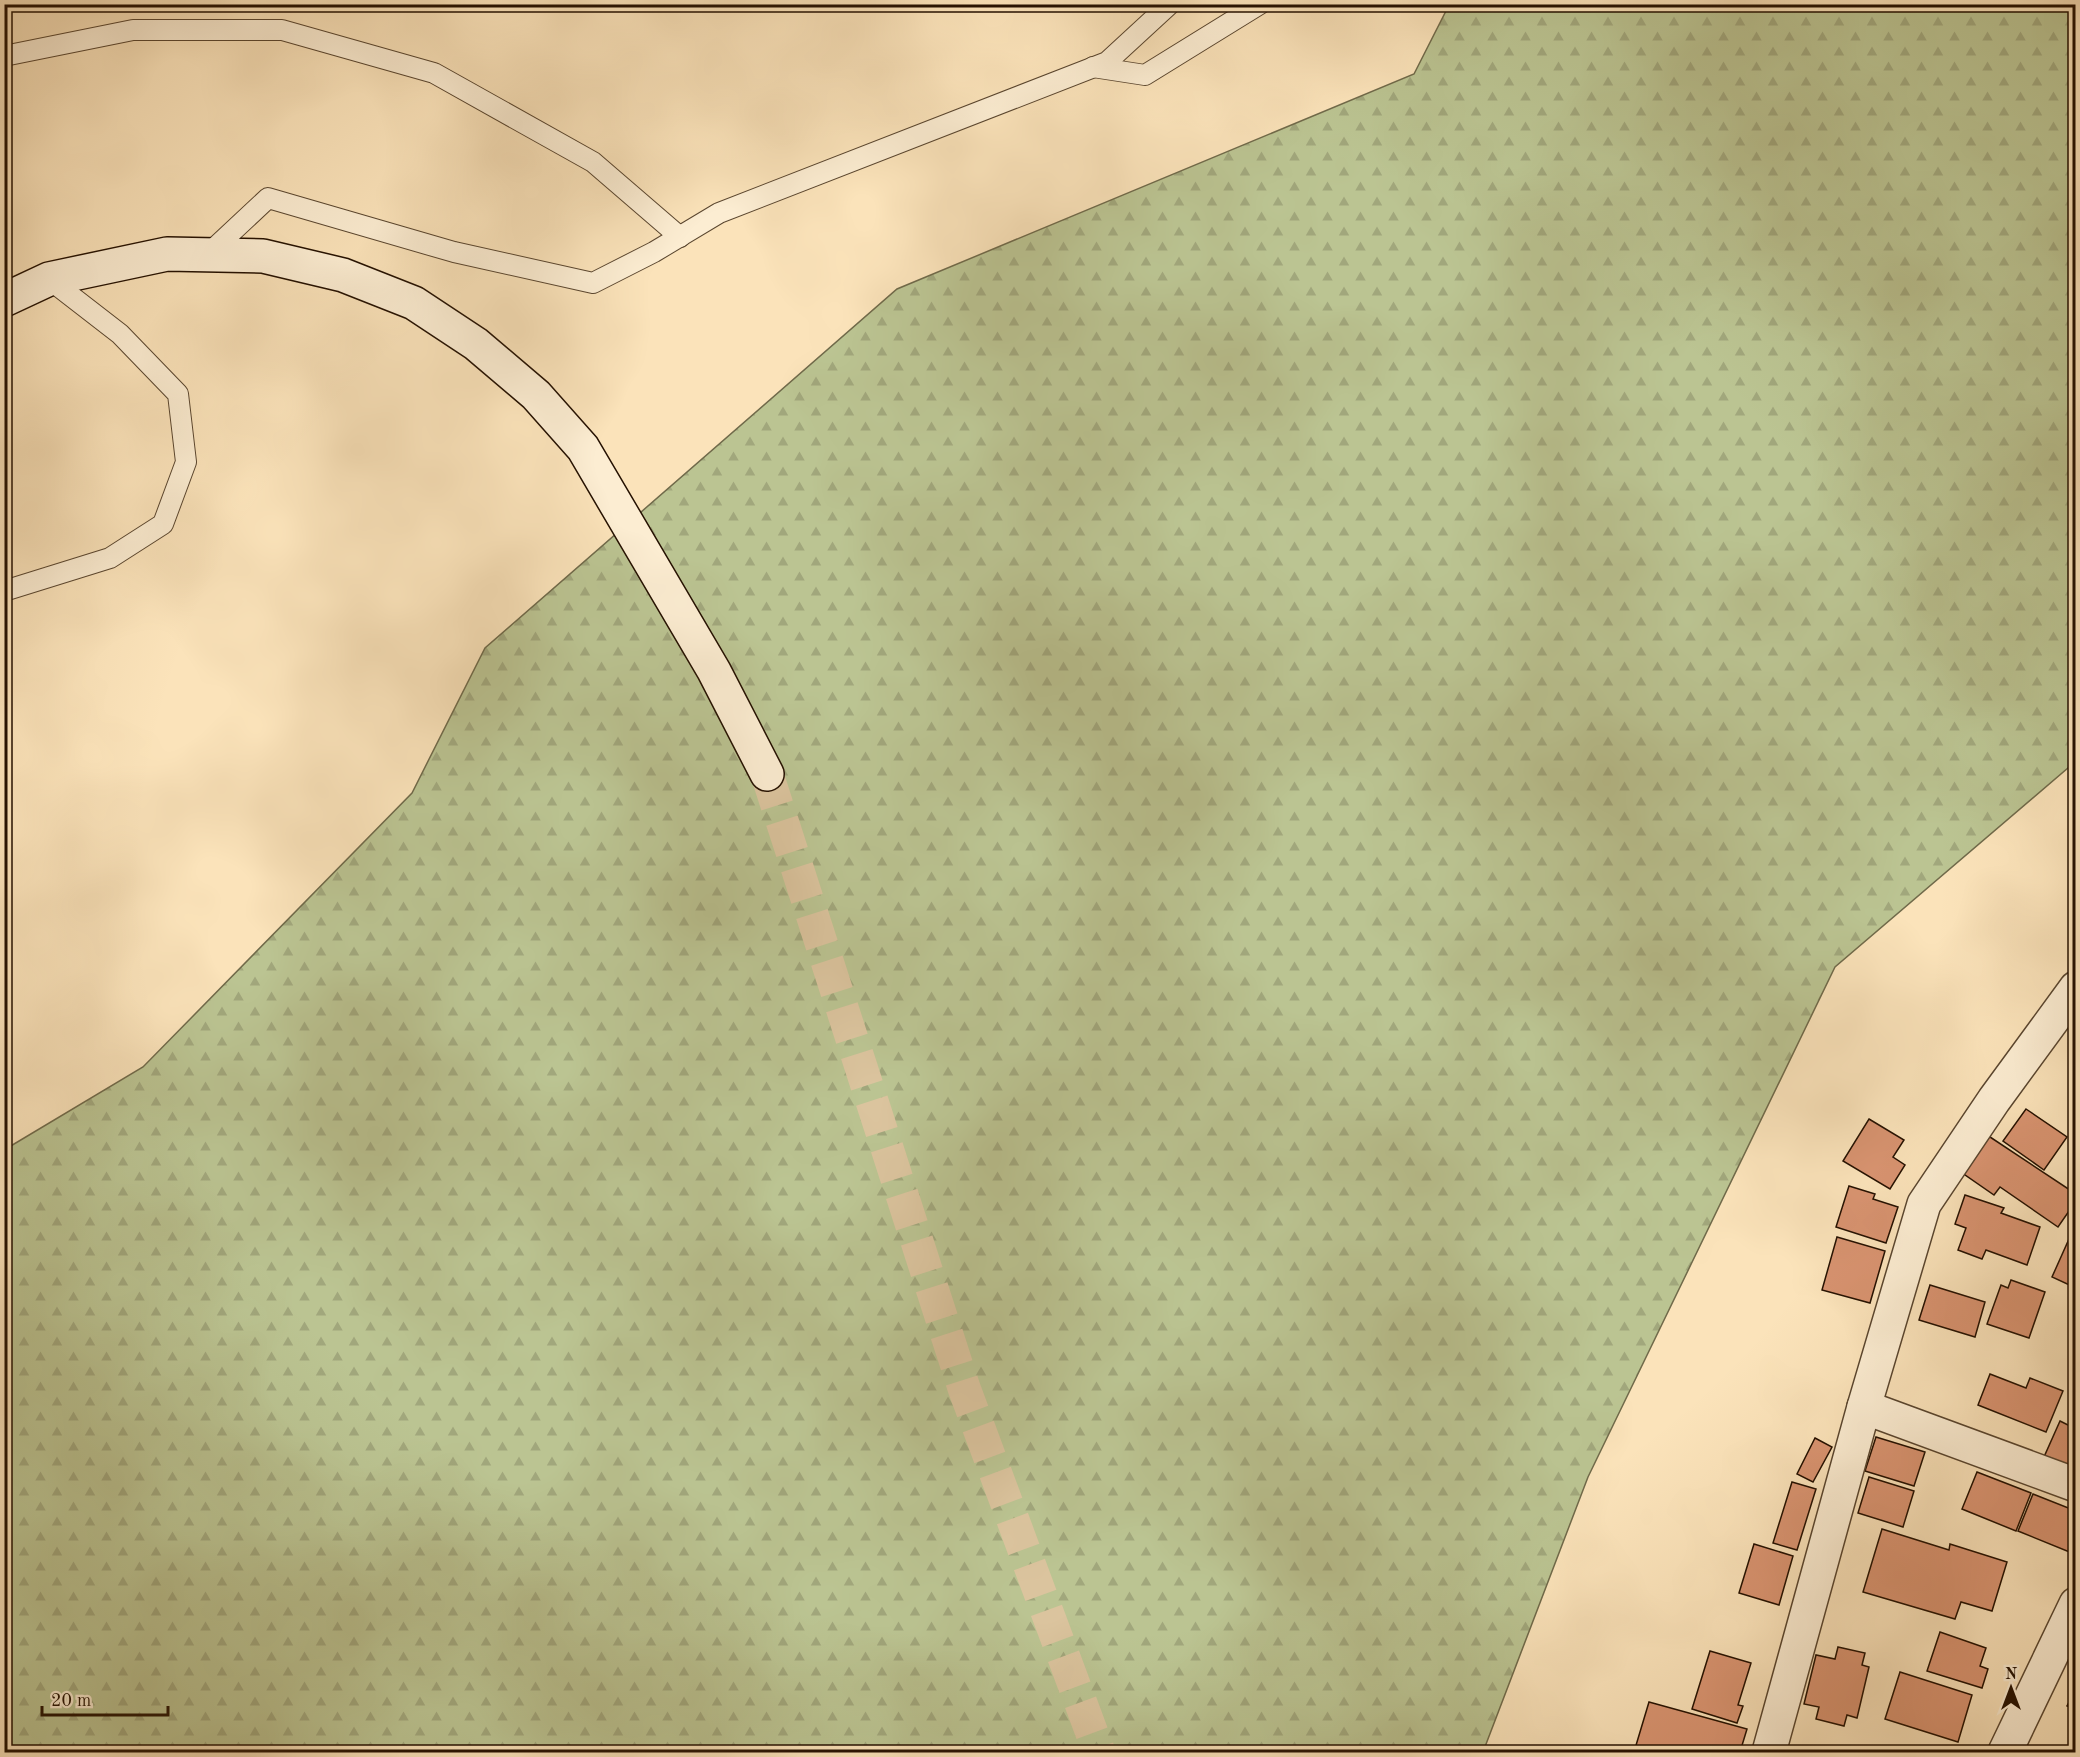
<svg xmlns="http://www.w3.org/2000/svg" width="2080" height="1757" font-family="'Old Standard TT',serif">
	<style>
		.forest { fill: url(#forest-firs); stroke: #706a4a; stroke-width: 1.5 }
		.building { fill: #d99471; stroke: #251101; stroke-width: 1.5 }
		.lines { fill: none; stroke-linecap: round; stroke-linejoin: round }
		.secondary-tunnel { stroke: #dbc49e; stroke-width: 33; stroke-dasharray: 33 16; stroke-linecap: butt }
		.lane-casing { stroke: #5a462f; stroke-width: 22 }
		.street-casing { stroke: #5a462f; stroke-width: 36 }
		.secondary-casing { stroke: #251101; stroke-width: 36 }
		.lane { stroke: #fcedd2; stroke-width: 20 }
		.street { stroke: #fcedd2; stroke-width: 33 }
		.secondary { stroke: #fcedd2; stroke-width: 33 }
	</style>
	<defs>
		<pattern id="forest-firs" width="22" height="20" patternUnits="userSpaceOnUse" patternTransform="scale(1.5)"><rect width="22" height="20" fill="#bbc492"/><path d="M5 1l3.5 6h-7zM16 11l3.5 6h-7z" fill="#a1a77c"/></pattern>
	</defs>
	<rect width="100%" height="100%" fill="#fbe3ba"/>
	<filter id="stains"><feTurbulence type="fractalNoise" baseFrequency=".00333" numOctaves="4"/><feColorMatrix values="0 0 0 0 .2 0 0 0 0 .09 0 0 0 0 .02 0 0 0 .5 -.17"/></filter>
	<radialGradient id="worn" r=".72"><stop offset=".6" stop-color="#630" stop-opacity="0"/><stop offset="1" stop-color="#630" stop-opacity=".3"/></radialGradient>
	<path class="forest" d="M1449 5H2075V762L1835 967 1588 1477 1483 1752H5L4 1150 143 1067 412 793 485 648 897 289 1414 74Z"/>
	<g class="building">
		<path d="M2026 1109 2067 1137 2044 1170 2003 1141Z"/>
		<path d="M1869 1119 1904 1140 1893 1157 1905 1165 1890 1189 1843 1161Z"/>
		<path d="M1984 1133 2076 1194V1201L2058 1227 2000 1187 1994 1195 1958 1170Z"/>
		<path d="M1849 1186 1875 1194 1873 1199 1898 1207 1886 1243 1836 1227Z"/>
		<path d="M1965 1195 2004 1208 2001 1213 2040 1227 2027 1265 1986 1250 1982 1259 1958 1250 1966 1228 1955 1224Z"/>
		<path d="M1837 1237 1885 1251 1870 1303 1822 1290Z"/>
		<path d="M2069 1239 2076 1242V1288L2052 1277Z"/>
		<path d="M2011 1280 2045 1292 2029 1338 1987 1324 2001 1285 2008 1288Z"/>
		<path d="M1930 1285 1985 1302 1975 1337 1919 1320Z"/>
		<path d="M1990 1374 2026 1388 2030 1378 2063 1391 2046 1432 1978 1405Z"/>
		<path d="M2060 1421 2076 1429V1472L2044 1457Z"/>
		<path d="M1876 1437 1925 1452 1914 1486 1865 1471Z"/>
		<path d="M1815 1438 1832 1447 1813 1482 1797 1474Z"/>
		<path d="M1977 1472 2031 1493 2016 1531 1962 1509Z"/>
		<path d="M1869 1477 1914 1491 1903 1527 1858 1513Z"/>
		<path d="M1792 1482 1816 1489 1797 1550 1773 1543Z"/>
		<path d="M2033 1494 2076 1511V1545L2072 1553 2018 1531Z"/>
		<path d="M1882 1529 1949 1550 1950 1544 2007 1562 1992 1611 1961 1602 1955 1619 1863 1592Z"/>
		<path d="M1754 1544 1793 1556 1779 1605 1739 1593Z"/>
		<path d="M1940 1632 1986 1648 1980 1666 1988 1669 1982 1688 1927 1671Z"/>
		<path d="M1838 1647 1865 1653 1862 1665 1869 1667 1857 1718 1847 1715 1844 1726 1816 1719 1819 1707 1804 1704 1816 1655 1835 1659Z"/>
		<path d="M1710 1651 1751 1663 1738 1705 1743 1706 1737 1723 1692 1709Z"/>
		<path d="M1900 1672 1972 1695 1958 1742 1885 1719Z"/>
		<path d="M2076 1689V1710L2067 1706Z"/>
		<path d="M1649 1702 1747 1729 1740 1752H1634Z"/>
	</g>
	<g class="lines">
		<path class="secondary-tunnel" d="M767 774 964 1388 1099 1752"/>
		<g class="lane-casing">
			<g id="lane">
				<path d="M4 56 133 30H282L434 73 593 162 680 237"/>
				<path d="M1093 67 1145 75 1260 4"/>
				<path d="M207 255 268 198 454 252 593 283 654 252 719 213 1107 62 1170 4"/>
				<path d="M4 591 110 558 163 524 186 462 178 394 120 334 49 279"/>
			</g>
		</g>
		<g class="street-casing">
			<g id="street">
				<path d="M1864 1407 2076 1485"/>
				<path d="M1769 1752 1864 1407 1924 1204 1994 1100 2076 988"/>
				<path d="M2005 1752 2076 1604"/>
			</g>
		</g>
		<g class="secondary-casing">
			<path id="secondary" d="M4 300 49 279 167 254 263 256 343 275 414 303 476 344 536 395 583 448 714 671 767 774"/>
		</g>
		<use href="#lane" class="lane"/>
		<use href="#street" class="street"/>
		<use href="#secondary" class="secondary"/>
	</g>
	<rect width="2080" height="1757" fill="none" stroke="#fbe3ba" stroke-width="24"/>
	<rect x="6" y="6" width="2068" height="1745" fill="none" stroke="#251101" stroke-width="3"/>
	<rect x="12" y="12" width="2056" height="1733" fill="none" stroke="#251101" stroke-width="1.5"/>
	<g transform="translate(2011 1688)" stroke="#fcedd2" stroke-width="4.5" paint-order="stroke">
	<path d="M0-4.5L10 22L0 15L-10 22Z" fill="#251101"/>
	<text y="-9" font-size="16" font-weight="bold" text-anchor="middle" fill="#251101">N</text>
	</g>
	<path d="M42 1706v9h126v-9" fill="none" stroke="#251101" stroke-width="3"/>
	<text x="51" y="1706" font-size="18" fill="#251101" stroke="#fcedd2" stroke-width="4.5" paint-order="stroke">20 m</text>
	<rect width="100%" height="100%" filter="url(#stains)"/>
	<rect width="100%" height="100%" fill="url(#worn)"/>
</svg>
